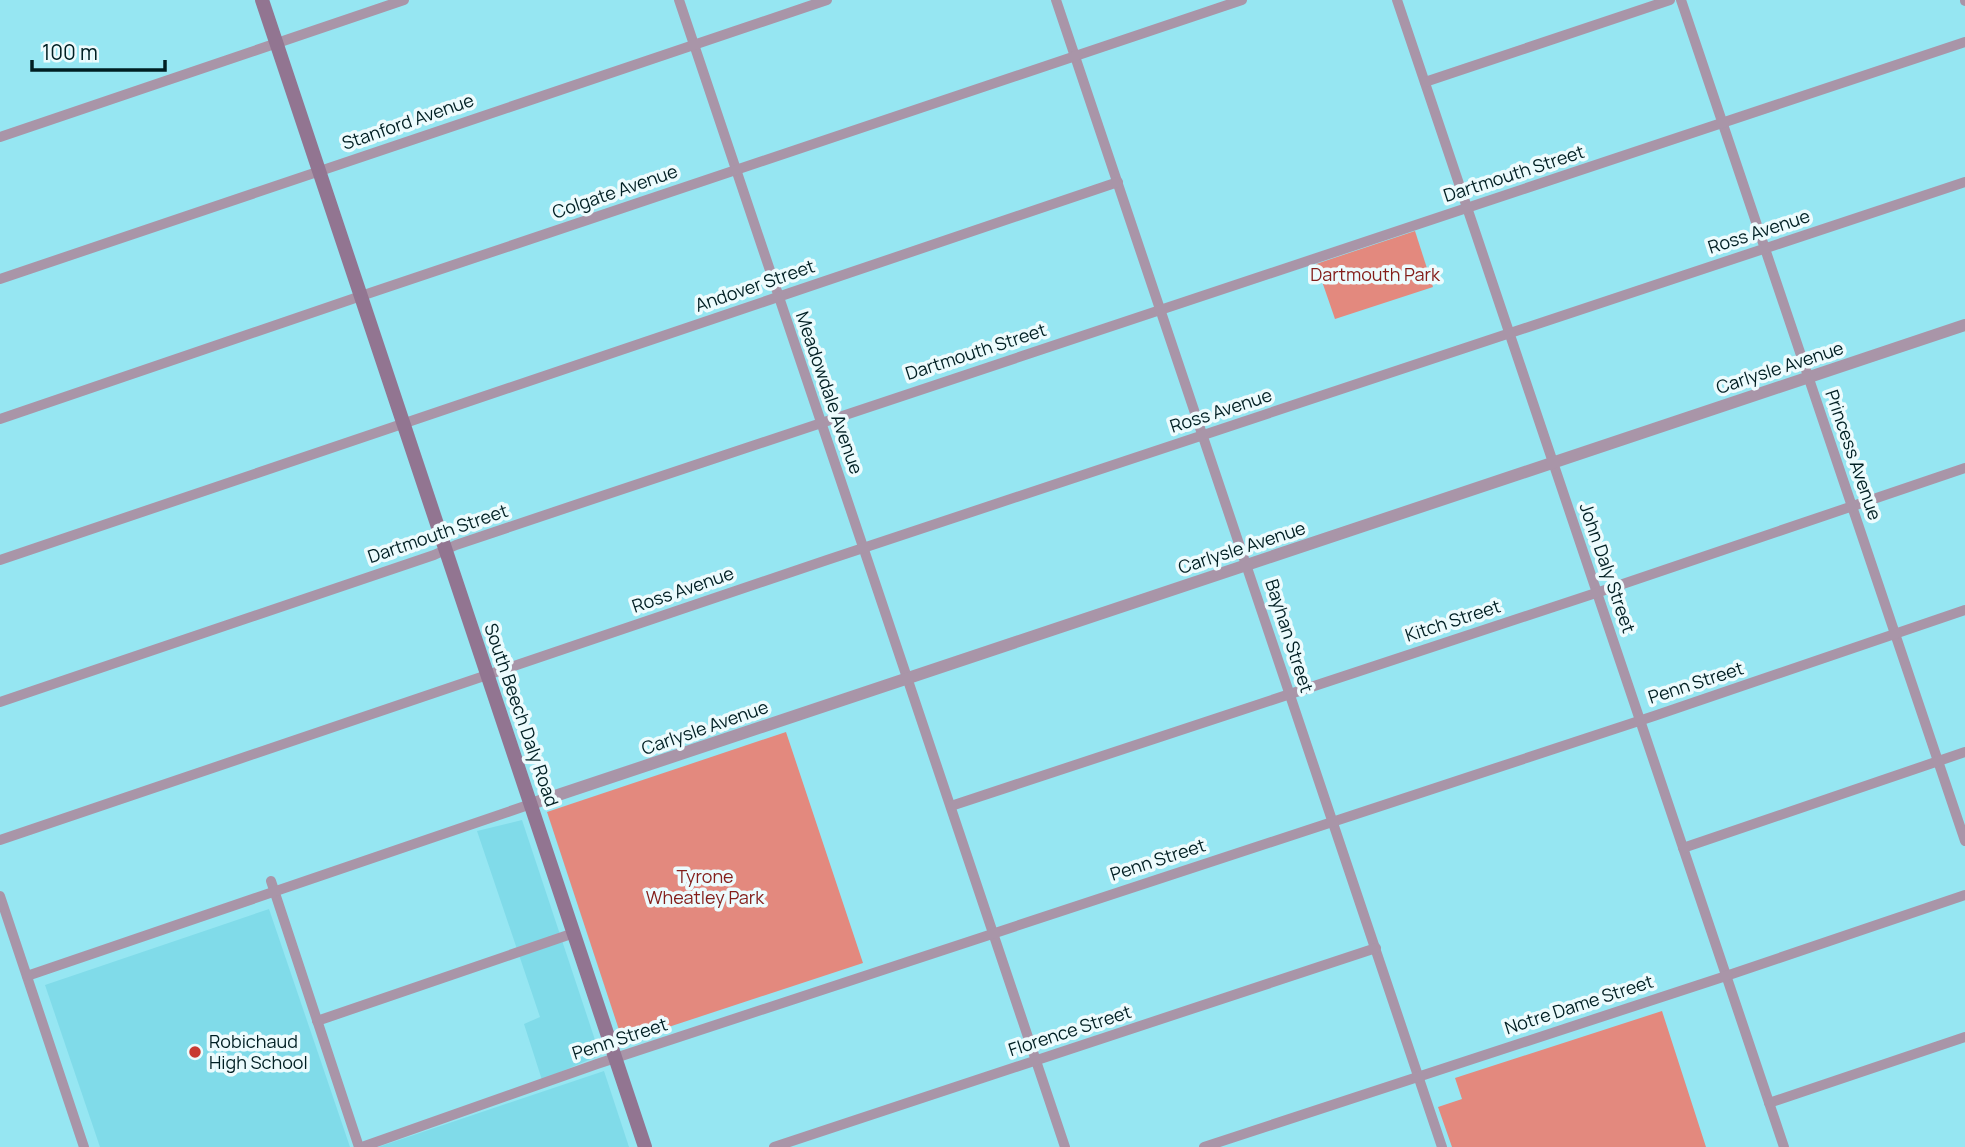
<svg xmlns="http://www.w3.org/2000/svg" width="1965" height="1147" font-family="Manrope,sans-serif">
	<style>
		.built { fill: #80dbe9 }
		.green { fill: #e3897e }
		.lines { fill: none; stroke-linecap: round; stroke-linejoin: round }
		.minor { stroke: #a995a8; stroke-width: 10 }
		.tertiary { stroke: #a995a8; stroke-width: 12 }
		.secondary { stroke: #927591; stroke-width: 14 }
		.poi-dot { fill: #c83a32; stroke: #ecfbfd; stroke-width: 2.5 }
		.labels { text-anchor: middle; stroke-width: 7; stroke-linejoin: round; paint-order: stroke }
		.street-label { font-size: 18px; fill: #001f23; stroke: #ecfbfd }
		.park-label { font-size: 18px; fill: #831d19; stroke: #ecfbfd }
		.poi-label { font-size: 18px; fill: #001f23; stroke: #ecfbfd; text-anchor: start }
	</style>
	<rect width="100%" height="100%" fill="#96e6f2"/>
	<g class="built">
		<path d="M522 820 600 1055 542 1080 524 1024 540 1017 477 831Z"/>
		<path d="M269 909 350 1147H100L45 985Z"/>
		<path d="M604 1071 629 1147H378Z"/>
	</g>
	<g class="green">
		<path d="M1415 231 1433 287 1335 319 1316 264Z"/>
		<path d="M786 732 863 963 623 1042 547 812Z"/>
		<path d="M1662 1011 1706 1147H1452L1438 1107 1462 1099 1455 1078Z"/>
	</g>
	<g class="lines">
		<g class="minor">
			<path d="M679 0 1065 1147"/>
			<path d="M1056 0 1442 1147"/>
			<path d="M1397 0 1784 1147"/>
			<path d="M1681 0 1965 841"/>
			<path d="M1965 0V1"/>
			<path d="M1425 82 1670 0"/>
			<path d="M0 137 404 0"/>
			<path d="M0 279 827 0"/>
			<path d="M0 419 361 296 1242 0"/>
			<path d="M0 560 1118 182"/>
			<path d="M0 702 434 555 456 545 581 503 1965 42"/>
			<path d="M951 806 1611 588 1965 468"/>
			<path d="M0 840 827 560 1965 182"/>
			<path d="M1683 848 1965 752"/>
			<path d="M271 881 359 1147"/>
			<path d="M0 896 84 1147"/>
			<path d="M27 976 531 804"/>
			<path d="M317 1021 574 933"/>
			<path d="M1769 1103 1965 1037"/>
			<path d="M362 1147 597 1064 1654 716 1965 610"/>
			<path d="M774 1147 1376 948"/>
			<path d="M1204 1147 1726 976 1965 895"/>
		</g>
		<path class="tertiary" d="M531 804 1965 325"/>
		<path class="secondary" d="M262 0 645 1147"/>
	</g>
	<circle class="poi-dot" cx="195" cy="1052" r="7"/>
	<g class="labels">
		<g class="street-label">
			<text transform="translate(408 122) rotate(-19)" y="6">Stanford Avenue</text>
			<text transform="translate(1514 174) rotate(-18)" y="6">Dartmouth Street</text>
			<text transform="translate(615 192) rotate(-19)" y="6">Colgate Avenue</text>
			<text transform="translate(1759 232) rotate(-18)" y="6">Ross Avenue</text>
			<text transform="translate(755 286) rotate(-19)" y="6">Andover Street</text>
			<text transform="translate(976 352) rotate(-18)" y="6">Dartmouth Street</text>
			<text transform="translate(1780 368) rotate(-18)" y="6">Carlysle Avenue</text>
			<text transform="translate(829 393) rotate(71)" y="6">Meadowdale Avenue</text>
			<text transform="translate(1221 411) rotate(-18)" y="6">Ross Avenue</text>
			<text transform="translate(1853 455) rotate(71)" y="6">Princess Avenue</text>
			<text transform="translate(438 534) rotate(-19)" y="6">Dartmouth Street</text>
			<text transform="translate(1242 548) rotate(-18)" y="6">Carlysle Avenue</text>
			<text transform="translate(1607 568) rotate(71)" y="6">John Daly Street</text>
			<text transform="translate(683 590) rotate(-19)" y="6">Ross Avenue</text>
			<text transform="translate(1453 621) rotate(-18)" y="6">Kitch Street</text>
			<text transform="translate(1289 636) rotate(72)" y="6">Bayhan Street</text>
			<text transform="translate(1696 683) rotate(-18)" y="6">Penn Street</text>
			<text transform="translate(521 715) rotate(71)" y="6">South Beech Daly Road</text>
			<text transform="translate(705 728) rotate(-19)" y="6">Carlysle Avenue</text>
			<text transform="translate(1158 860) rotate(-18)" y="6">Penn Street</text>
			<text transform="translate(1579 1005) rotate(-18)" y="6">Notre Dame Street</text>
			<text transform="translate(1070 1031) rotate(-18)" y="6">Florence Street</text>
			<text transform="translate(620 1039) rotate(-18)" y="6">Penn Street</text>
		</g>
		<g class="park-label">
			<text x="1375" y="281">Dartmouth Park</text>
			<text x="705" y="883">Tyrone<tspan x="705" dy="21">Wheatley Park</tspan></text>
		</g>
		<g class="poi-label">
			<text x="209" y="1048">Robichaud<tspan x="209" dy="21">High School</tspan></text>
		</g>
	</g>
	<path d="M32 60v10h133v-10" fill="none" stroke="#001f23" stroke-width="3.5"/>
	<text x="42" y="60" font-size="21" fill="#001f23" stroke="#ecfbfd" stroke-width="5" paint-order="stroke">100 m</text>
</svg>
